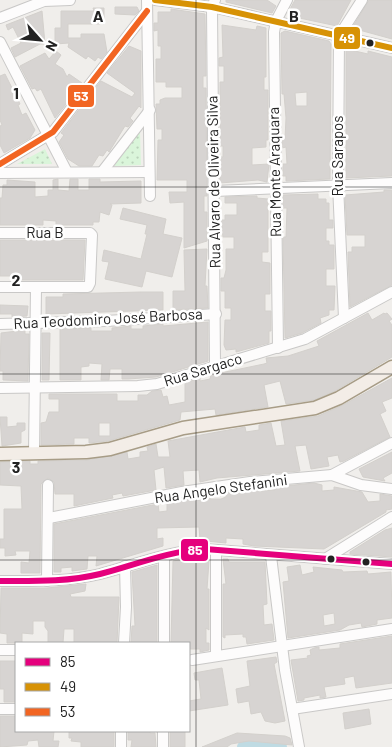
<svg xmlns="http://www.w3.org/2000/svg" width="392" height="747" font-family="Barlow,sans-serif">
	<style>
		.park { fill: url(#park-dots) }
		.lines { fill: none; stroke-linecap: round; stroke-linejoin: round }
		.river { stroke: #bfdbe3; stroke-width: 12 }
		.building { fill: #d7d4d2; stroke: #d3d0cc; fill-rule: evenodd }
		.minor-casing { stroke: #c9c8c7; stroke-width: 12 }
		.major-casing { stroke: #a79c86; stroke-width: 15 }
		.minor { stroke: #fdfcfc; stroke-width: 10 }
		.major { stroke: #f3ede7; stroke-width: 12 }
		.bus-1-casing { stroke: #fff; stroke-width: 10 }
		.bus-2-casing { stroke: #fff; stroke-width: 10 }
		.bus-3-casing { stroke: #fff; stroke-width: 10 }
		.bus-1 { stroke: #e5007d; stroke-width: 6 }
		.bus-2 { stroke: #d79205; stroke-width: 6 }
		.bus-3 { stroke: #f26522; stroke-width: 6 }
		.grid { fill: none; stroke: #222; stroke-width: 1; stroke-opacity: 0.55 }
		.bus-dot { fill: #222; stroke: #fff; stroke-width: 2 }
		.labels { text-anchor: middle; stroke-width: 5; stroke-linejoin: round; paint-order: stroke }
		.street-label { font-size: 15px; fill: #222; stroke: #fff }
		.grid-label { font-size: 16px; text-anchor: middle; font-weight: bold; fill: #222; stroke: #fff; stroke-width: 5; stroke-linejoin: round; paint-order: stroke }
		.line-badge { stroke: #fff; stroke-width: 2 }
		.badge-label { font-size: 14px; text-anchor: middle; font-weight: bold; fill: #fff }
	</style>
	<defs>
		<pattern id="park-dots" width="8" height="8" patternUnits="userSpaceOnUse" patternTransform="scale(1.25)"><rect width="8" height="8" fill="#daf5da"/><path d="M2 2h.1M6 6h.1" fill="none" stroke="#bbd2bb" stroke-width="1.8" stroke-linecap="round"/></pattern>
	</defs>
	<rect width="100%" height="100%" fill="#f0eeeb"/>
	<g class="park">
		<path d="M140 131 141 165 115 166V164Z"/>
		<path d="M45 149 52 164H17Z"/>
	</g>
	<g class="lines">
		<path class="river" d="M243 747 263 745 281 747"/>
	</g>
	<g class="building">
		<path d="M226 0H267L276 6 272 13 226 2Z"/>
		<path d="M295 0H351L337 26 290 16 288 13Z"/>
		<path d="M369 0H392V39L352 28Z"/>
		<path d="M115 7H137L139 11 135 15 115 14Z"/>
		<path d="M93 8H104V24H68V38H81V34H104L107 52 101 59 98 57 95 61 88 56 86 59 68 47 69 43 55 44V28H61V11H94Z"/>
		<path d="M171 9 205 14 206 76H203V88H206L207 196H204V212H207V241L184 248V202L170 203 169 192H187V180H157L158 140H162V129H157L156 104H160V100L165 98H182V87H166V82H156V59H161V46H158V30L154 31V23H158V12H171Z"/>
		<path d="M42 11 45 44H40L15 57 11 48 21 43 13 27 8 30 6 25Z"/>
		<path d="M222 25 256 30 257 26 266 28V77H264V90H268V140H266V147L252 148V165L269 164 267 182 258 180 220 183V157H223V146H220V82H224V66H219V58L223 57Z"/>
		<path d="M285 31 329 41 331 44 330 179 286 181V176H283V164H287L286 147 282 148V139H285L286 118 284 94H282L281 33ZM307 92V106H296L295 93Z"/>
		<path d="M129 46 141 51V108L139 106 130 118 133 121 128 127 125 126 109 152 107 150 103 156 99 155 92 166H79L68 159 59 142 64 135 61 133 101 81 132 97 135 93 107 73Z"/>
		<path d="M346 49 368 54V51L392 57V176L346 178Z"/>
		<path d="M56 51 61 55 55 64 63 69 67 77 69 74 82 83 75 93 68 96 70 99 55 118 41 89 37 91 35 88 32 89 20 66 45 53 49 59Z"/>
		<path d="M5 74 20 104 18 105 22 115 26 113 35 130 30 138 4 153 0 145V126L2 125 0 120V76Z"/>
		<path d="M58 179V190L69 191 70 179H78V190H89V179H100V182L141 181V203L110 204 112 205 109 215 100 212 99 222H93V225H56V221L43 220V225H0V198H2L3 185H7V180L35 182V197L48 196V190H53V180Z"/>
		<path d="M384 190H392V285L350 307 348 252H352V247H365V235H347L345 195 384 192Z"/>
		<path d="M318 194V199H326V203H329V220H333V228H326V241H329V245H334V269H326V286H335L334 310H329V315L320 318 321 323 302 333 285 338 283 237H286L287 208H283V195Z"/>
		<path d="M257 196V198L268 199V252H262V262L270 263V294H265V311H271V331H269V343L236 352V349L226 350 224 345 225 320H231V308H225V291H221V278H224L226 270V249H234V237H223L221 220H225V215H237V203H225V197Z"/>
		<path d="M123 208 166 219 163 234 182 238 172 277 146 271 142 287 105 279 109 262 102 261 104 250 141 259 147 234H145L147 225 120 219Z"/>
		<path d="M0 240H85L83 280H12V276H0Z"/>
		<path d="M207 249 205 286H207L208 308 173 310V291H185L184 250Z"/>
		<path d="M141 292H163V310L46 314V297H63V294Z"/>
		<path d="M0 305 28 306 27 316 12 317V314H0Z"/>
		<path d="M368 313 372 320 384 313 385 314 387 313 392 319 389 321 392 325V357L335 391 314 400 286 404 280 381 264 385 268 407 216 415 215 409 181 412 180 420 108 441 89 443V438H74V444L41 445V423L46 422 49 412H59V399H49V394H117V401H138V395H147L152 391 161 390 163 397 167 396 169 405 185 402V383L200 378V381L210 379 211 375 264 364 267 363 266 358 288 356 319 346 317 341ZM99 423H110V436H99Z"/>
		<path d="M208 322V361L156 377 128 379H122V369H110L109 380H101L102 364 89 363V366L81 367V380H60V329L91 328V331H112V328L131 326V329H143V326L163 324V326Z"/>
		<path d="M25 330V334H29L28 381 3 380V371H0L1 333Z"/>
		<path d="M42 333H50L49 380H42Z"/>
		<path d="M392 378V398L382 402 386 411 380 414 390 437 344 461 340 462 338 455 327 457 329 466 311 469 306 445 295 446 300 471 217 478 200 482 199 470 183 471 184 485 166 488 164 467 154 470 156 490 123 496 122 493 112 495 113 498 74 506V494H55L54 482 48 478 41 484 40 573H21V562L29 563 30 551H15L16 555 5 556V548H0V539H4V509H22L21 486 0 485V462L30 461V464H38V461L87 460 127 452 128 459 140 457V452L148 451 147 447 156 444 158 457H170L168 441 245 427 246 432 259 430V425L271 423 276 446 285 445 281 421 318 416 343 405Z"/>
		<path d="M0 417H7V427L17 426V423H25V430L21 432V443L2 446Z"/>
		<path d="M392 452V473L383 478 385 481 363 477 359 469Z"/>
		<path d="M314 483 322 485V491L334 490V487L362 492 368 502 380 501V494L392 496V509L386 510V512L324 549 254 546 243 544V539L226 538V543L206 541 200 540 199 527 157 528V539L163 538V546L96 566 97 556H88L87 569 72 571V567L61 568V572H54V524L158 504 159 512 167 511V502L182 499 201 500V496L210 495V499H221L226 497V493L259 488V491L275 490V487Z"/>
		<path d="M392 528V557L350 554V552L385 530Z"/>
		<path d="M196 557 209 561 207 589H209V630L206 628V643H209V650L200 652V649H189V643H171L173 561Z"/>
		<path d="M223 559H228L229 562H265L267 604 263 605 264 625 272 624 274 640 247 644 246 637H243V634L225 635V638L223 637V584H226Z"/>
		<path d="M157 565V643H131L132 626H135L132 572Z"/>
		<path d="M300 565 302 575 314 572 313 567 342 570 343 572 367 571 368 574 391 572 392 618 377 620V624L362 627 361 623 349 625 340 630 288 638 283 582 289 581 287 567ZM334 613 335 624 324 626 323 615Z"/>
		<path d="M86 584 85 591 70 594 71 597H119L117 643H74V629H64L63 643H48V631L45 627V621H33V634L22 633V643H7V634L0 633 1 588H47Z"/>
		<path d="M392 636V683L356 688 354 676 344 678 345 684 324 687 326 697 320 698V695L304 698V700L298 701 291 660 308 658 307 656 311 655 310 650 314 648 319 647V650L340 648V644Z"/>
		<path d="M276 657 277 662 274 664 285 721 275 723 265 721 261 712 251 714 249 701 238 703 236 689 250 686 247 661Z"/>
		<path d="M0 661H16V702H4V689H0Z"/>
		<path d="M222 668 228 705 189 711V701L201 699 199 680H195L194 673Z"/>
		<path d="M369 709 371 724 345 729 343 713Z"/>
		<path d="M0 716H16V731H54L53 741H59L58 747H39L38 740 28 741 27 745 0 747Z"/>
		<path d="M69 731H114V747H81V742L71 741 72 738H69Z"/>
		<path d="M128 731H150V733H155L156 747H131L132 740H128Z"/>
		<rect x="170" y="731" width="15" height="16"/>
		<path d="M237 733 285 736 290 738 292 745 249 741 231 744 227 747H202Z"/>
	</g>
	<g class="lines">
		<g class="minor-casing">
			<g id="minor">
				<path d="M147 0 150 196"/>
				<path d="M155 0 212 7 392 48"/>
				<path d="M215 0 212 7 215 365"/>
				<path d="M0 18 44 1 70 0"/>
				<path d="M0 42 67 172"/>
				<path d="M0 164 53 132 147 11"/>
				<path d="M102 172 150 110"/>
				<path d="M0 173 149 172"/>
				<path d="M215 191 392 183"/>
				<path d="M0 233H90L92 235 90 283 88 287H0"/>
				<path d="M344 318 338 185 339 36 362 0"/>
				<path d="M0 324 106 321 216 314"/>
				<path d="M278 348 274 32 276 21 287 0"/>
				<path d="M0 388 138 386 157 384 305 339 392 292"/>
				<path d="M34 454 36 287"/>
				<path d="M332 475 392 443"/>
				<path d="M49 518 182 492 250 482 332 475 361 485 392 489"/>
				<path d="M216 551V656"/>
				<path d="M271 556 285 670 299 747"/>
				<path d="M325 559 392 517"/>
				<path d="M0 581C34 581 67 582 100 574 135 565 168 551 205 549L392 564"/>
				<path d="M47 581 48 485"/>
				<path d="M124 643 126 607 125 566"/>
				<path d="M164 643V556"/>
				<path d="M0 650H16"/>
				<path d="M192 660 392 629"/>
				<path d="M0 709H16"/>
				<path d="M292 709 392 694"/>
				<path d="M121 731V747"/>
				<path d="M163 747V731"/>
			</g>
		</g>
		<g class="major-casing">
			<path id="major" d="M0 454 86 452 110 449 183 428 315 408 339 398 392 367"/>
		</g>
		<use href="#minor" class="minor"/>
		<use href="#major" class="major"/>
		<g class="bus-1-casing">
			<path id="bus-1" d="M0 581C34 581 67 582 100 574 135 565 168 551 205 549L392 564"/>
		</g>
		<g class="bus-2-casing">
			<path id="bus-2" d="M155 0 212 7 392 48"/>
		</g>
		<g class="bus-3-casing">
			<path id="bus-3" d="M0 164 53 132 147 11"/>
		</g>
		<use href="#bus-1" class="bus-1"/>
		<use href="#bus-2" class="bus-2"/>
		<use href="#bus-3" class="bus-3"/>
	</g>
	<path class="grid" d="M196 0V747M0 187H392M0 374H392M0 560H392"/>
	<g class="bus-dot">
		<circle cx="370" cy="43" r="4.5"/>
		<circle cx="331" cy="559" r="4.5"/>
		<circle cx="366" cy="562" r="4.5"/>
	</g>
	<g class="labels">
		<g class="street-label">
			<text transform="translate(338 156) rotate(-90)" y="5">Rua Sarapos</text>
			<text transform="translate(275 172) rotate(-91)" y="5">Rua Monte Araquara</text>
			<text transform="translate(214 182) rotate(-91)" y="5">Rua Alvaro de Oliveira Silva</text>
			<text x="45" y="238">Rua B</text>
			<text transform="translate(108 319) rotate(-3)" y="5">Rua Teodomiro José Barbosa</text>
			<text transform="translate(203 370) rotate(-17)" y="5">Rua Sargaco</text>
			<text transform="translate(221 489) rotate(-8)" y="5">Rua Angelo Stefanini</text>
		</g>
	</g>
	<g class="grid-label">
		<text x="98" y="22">A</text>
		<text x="294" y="22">B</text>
		<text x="16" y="99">1</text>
		<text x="16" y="286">2</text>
		<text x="16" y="473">3</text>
	</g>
	<g class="line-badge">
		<rect x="333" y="26" width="28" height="24" rx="5" fill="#d79205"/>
		<rect x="67" y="84" width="28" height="24" rx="5" fill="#f26522"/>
		<rect x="180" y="538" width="29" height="24" rx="5" fill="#e5007d"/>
	</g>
	<g class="badge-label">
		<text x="347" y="43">49</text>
		<text x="81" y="101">53</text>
		<text x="195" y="555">85</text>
	</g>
	<rect x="15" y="642" width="175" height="90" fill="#ffffff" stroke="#a7a7a7"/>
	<rect x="25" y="658" width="25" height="8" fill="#e5007d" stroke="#a7a7a7"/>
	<text x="60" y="667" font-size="15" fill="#222222">85</text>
	<rect x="25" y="683" width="25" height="8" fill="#d79205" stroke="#a7a7a7"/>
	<text x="60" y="692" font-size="15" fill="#222222">49</text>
	<rect x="25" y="708" width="25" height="8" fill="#f26522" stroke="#a7a7a7"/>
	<text x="60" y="717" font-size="15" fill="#222222">53</text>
	<g transform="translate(40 40) rotate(117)" stroke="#ffffff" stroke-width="4" paint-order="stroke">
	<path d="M0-4L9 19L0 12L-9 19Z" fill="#222222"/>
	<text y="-8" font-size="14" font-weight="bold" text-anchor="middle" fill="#222222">N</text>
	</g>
</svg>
